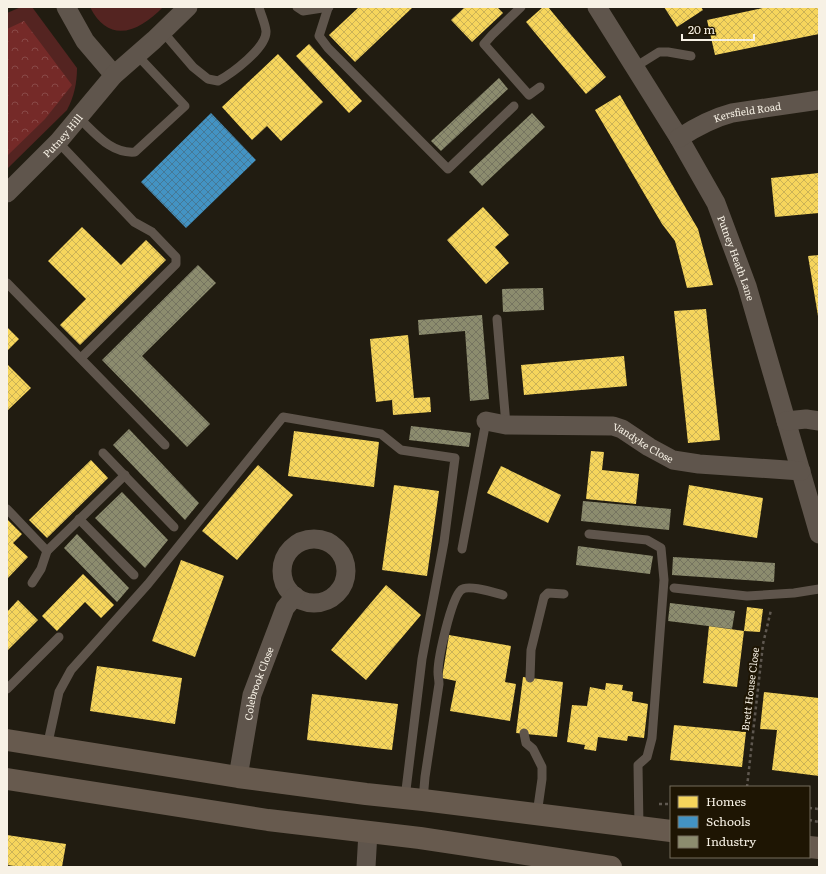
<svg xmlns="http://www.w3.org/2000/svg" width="826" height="874" font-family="Literata,serif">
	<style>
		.green { fill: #542421 }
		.forest { fill: url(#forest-crowns) }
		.homes { fill: url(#homes-cross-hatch) }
		.schools { fill: url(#schools-cross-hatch) }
		.industry { fill: url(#industry-cross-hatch) }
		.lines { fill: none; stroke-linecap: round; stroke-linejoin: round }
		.path { stroke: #5f5850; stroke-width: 2.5; stroke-dasharray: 3 3; stroke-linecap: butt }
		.lane { stroke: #5f554c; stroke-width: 9 }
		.street { stroke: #5f554c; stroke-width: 19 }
		.highway { stroke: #675a4e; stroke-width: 22 }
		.labels { text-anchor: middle; stroke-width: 4; stroke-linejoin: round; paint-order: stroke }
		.street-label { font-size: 10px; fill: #f7f1e5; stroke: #1e1503 }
	</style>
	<defs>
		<pattern id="forest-crowns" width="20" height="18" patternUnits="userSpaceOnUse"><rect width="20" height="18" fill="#752a28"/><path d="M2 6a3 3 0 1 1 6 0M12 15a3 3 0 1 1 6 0" fill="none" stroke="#894947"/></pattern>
		<pattern id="homes-cross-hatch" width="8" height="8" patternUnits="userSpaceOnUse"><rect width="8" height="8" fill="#f6d55c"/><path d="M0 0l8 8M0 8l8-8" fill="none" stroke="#cbb256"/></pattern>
		<pattern id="schools-cross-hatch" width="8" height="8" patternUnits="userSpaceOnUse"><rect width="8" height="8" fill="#4393c3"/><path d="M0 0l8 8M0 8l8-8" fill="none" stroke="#457997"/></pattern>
		<pattern id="industry-cross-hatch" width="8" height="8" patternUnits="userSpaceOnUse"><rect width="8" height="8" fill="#8c8c6e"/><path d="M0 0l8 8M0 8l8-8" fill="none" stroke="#757460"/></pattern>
	</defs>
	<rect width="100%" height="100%" fill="#211c11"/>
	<g class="green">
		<path d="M21 7H32L77 68C77 83 74 97 67 110L7 169V13Z"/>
		<path d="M90 7H163C139 32 109 45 90 7Z"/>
	</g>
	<path class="forest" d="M24 21 72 85 45 119 7 156V29Z"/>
	<g class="homes">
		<path d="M359 7H413L355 62 329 35Z"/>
		<path d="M465 7H497L503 13 472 42 451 20Z"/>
		<path d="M543 7H548L606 77 586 94 526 22Z"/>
		<path d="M664 7H701L703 10 677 27Z"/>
		<path d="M768 7H819V34L715 55 707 20Z"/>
		<path d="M309 44 362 101 349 113 296 56Z"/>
		<path d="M278 54 323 102 281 141 267 126 252 140 222 107Z"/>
		<path d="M620 95 698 229 713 285 687 288 675 241 662 224 595 110Z"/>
		<path d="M819 173V213L775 217 771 178Z"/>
		<path d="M483 207 509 235 495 247 509 263 486 284 447 240Z"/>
		<path d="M82 227 121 265 146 240 166 260 80 345 60 325 86 299 48 261Z"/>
		<path d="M819 255V316H818L808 256Z"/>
		<path d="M706 309 720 440 688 443 674 311Z"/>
		<path d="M7 327 19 339 7 351Z"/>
		<path d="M408 335 414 398 430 397 431 412 393 415 392 400 376 402 370 339Z"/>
		<path d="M624 356 627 386 524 395 521 365Z"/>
		<path d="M7 364 31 388 7 411Z"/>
		<path d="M294 431 379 442 374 487 288 476Z"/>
		<path d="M591 451 604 452 602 470 639 474 636 504 586 499Z"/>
		<path d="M91 460 108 478 47 538 29 520Z"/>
		<path d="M258 465 293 495 237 560 202 531Z"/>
		<path d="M501 466 561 495 548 523 487 493Z"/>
		<path d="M394 485 439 491 427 576 382 570Z"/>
		<path d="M689 485 763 498 757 538 683 525Z"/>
		<path d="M7 519 22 534 13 543 28 557 7 579Z"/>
		<path d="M181 560 224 576 195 657 152 641Z"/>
		<path d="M83 574 114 605 101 618 85 602 57 631 42 616Z"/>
		<path d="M386 585 421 615 366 680 331 650Z"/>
		<path d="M18 600 38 620 7 651V612Z"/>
		<path d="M747 607 763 609 760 632 744 631Z"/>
		<path d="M709 626 744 631 737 687 703 683Z"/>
		<path d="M449 635 511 646 505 682 516 684 510 721 450 711 456 681 442 678Z"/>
		<path d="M97 666 182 678 175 724 90 711Z"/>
		<path d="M523 677 563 682 557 737 516 733Z"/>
		<path d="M606 683 623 685 622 690 633 692 632 701 648 704 644 738 628 736 627 741 598 737 596 751 584 749 585 745 567 742 572 705 587 706 590 687 605 690Z"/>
		<path d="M764 692 819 698V776L772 770 777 730 760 729Z"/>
		<path d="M312 694 398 704 392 750 307 740Z"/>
		<path d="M674 725 746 732 742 767 670 760Z"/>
		<path d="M7 835 66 844 62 867H22L7 865Z"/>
	</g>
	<path class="schools" d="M211 113 256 160 186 228 141 182Z"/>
	<g class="industry">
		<path d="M499 78 508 89 441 151 431 141Z"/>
		<path d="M532 113 545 127 482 186 469 172Z"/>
		<path d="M198 265 216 283 142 356 210 424 187 447 102 360Z"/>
		<path d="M543 288 544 310 503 312 502 289Z"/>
		<path d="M482 315 489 399 470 401 465 331 419 335 418 320Z"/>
		<path d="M411 426 471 433 469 447 409 440Z"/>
		<path d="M129 429 199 503 185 520 113 445Z"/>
		<path d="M122 492 168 540 145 568 95 518Z"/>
		<path d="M583 501 671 509 669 530 581 521Z"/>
		<path d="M77 534 129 588 117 602 64 548Z"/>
		<path d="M578 546 653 556 650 574 576 565Z"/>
		<path d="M673 557 775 563 774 582 672 575Z"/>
		<path d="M670 603 735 611 732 629 668 621Z"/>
	</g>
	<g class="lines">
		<g class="path">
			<path d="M747 787 763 644 771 610"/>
			<path d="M659 804H671"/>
			<path d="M809 808 819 809"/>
			<path d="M809 820 819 822"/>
		</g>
		<g class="lane">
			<path d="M297 7 303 11 329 7"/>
			<path d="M521 7 492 35 484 44 529 95 540 87"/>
			<path d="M328 8 319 36 328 48 448 169 514 106"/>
			<path d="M163 32 193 67 208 79 218 81C231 74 267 48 266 31 265 23 261 15 259 7"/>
			<path d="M635 67 659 52H668L691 56"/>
			<path d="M79 118C96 134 111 154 135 152L185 106 137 55"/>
			<path d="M58 142 134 222 152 232 176 257V264L81 358"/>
			<path d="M7 283 165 445"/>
			<path d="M497 319 506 425"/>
			<path d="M103 453 174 527"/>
			<path d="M7 509 47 551 125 475"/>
			<path d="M79 519 134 575"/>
			<path d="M589 534 647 540 661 548 664 580 652 738 647 757 638 765 639 827"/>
			<path d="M462 549 486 421"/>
			<path d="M32 583 41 569 47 551"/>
			<path d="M674 588 747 596 794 593 819 589"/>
			<path d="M530 678 531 650 544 597 548 593 564 594"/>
			<path d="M7 689 59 637"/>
			<path d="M524 733 526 743 533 749 542 767V779L537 814"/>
			<path d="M47 747 59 692 71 670 148 584 283 417 381 434 401 450 455 458 444 542 422 659 405 798"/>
			<path d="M423 800 425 777 439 684C439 680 438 676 438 672 438 658 451 599 461 590 468 584 495 593 503 595"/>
		</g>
		<g class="street">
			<path d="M66 7 85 41 114 75"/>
			<path id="s1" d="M597 7 679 138 716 203 747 286 819 534"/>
			<path id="s2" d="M679 138C696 127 713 118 732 113L819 100"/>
			<path id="s3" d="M7 193 58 142 114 75 154 40 188 7"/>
			<path id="s4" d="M486 421 506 425 613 426 622 429 649 447 673 460 699 464 801 471"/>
			<path d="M786 421 806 419 819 421"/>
			<circle cx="314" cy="571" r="32"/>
			<path id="s5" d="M238 777 252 695 285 608 295 596"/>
			<path d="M366 867 368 832"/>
		</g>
		<g class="highway">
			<path d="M7 740 238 777 366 794 423 800 671 831"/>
			<path d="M7 779 268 820 420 838 611 867"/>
			<path d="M809 847 819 848"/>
		</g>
	</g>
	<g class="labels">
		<g class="street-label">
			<text dy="4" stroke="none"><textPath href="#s2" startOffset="74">Kersfield Road</textPath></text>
			<text dy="4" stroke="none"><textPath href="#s3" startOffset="80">Putney Hill</textPath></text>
			<text dy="4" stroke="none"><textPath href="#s1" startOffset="288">Putney Heath Lane</textPath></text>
			<text dy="4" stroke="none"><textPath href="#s4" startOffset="162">Vandyke Close</textPath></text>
			<text dy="4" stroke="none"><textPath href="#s5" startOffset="96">Colebrook Close</textPath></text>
			<text transform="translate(750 689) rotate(-83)" y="4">Brett House Close</text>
		</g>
	</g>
	<rect width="826" height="874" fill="none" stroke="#f7f1e5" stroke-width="16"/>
	<rect x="670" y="786" width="140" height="72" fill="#1e1503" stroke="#756d5d"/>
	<rect x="678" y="796" width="20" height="12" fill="#f6d55c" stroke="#756d5d"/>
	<text x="706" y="806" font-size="12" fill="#f7f1e5">Homes</text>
	<rect x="678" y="816" width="20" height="12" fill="#4393c3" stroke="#756d5d"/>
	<text x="706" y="826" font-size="12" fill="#f7f1e5">Schools</text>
	<rect x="678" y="836" width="20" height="12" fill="#8c8c6e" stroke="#756d5d"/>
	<text x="706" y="846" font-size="12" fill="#f7f1e5">Industry</text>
	<path d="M682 34v6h72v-6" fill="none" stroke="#f7f1e5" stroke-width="2"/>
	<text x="688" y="34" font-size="12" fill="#f7f1e5" stroke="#1e1503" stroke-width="3" paint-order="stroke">20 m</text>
</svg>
